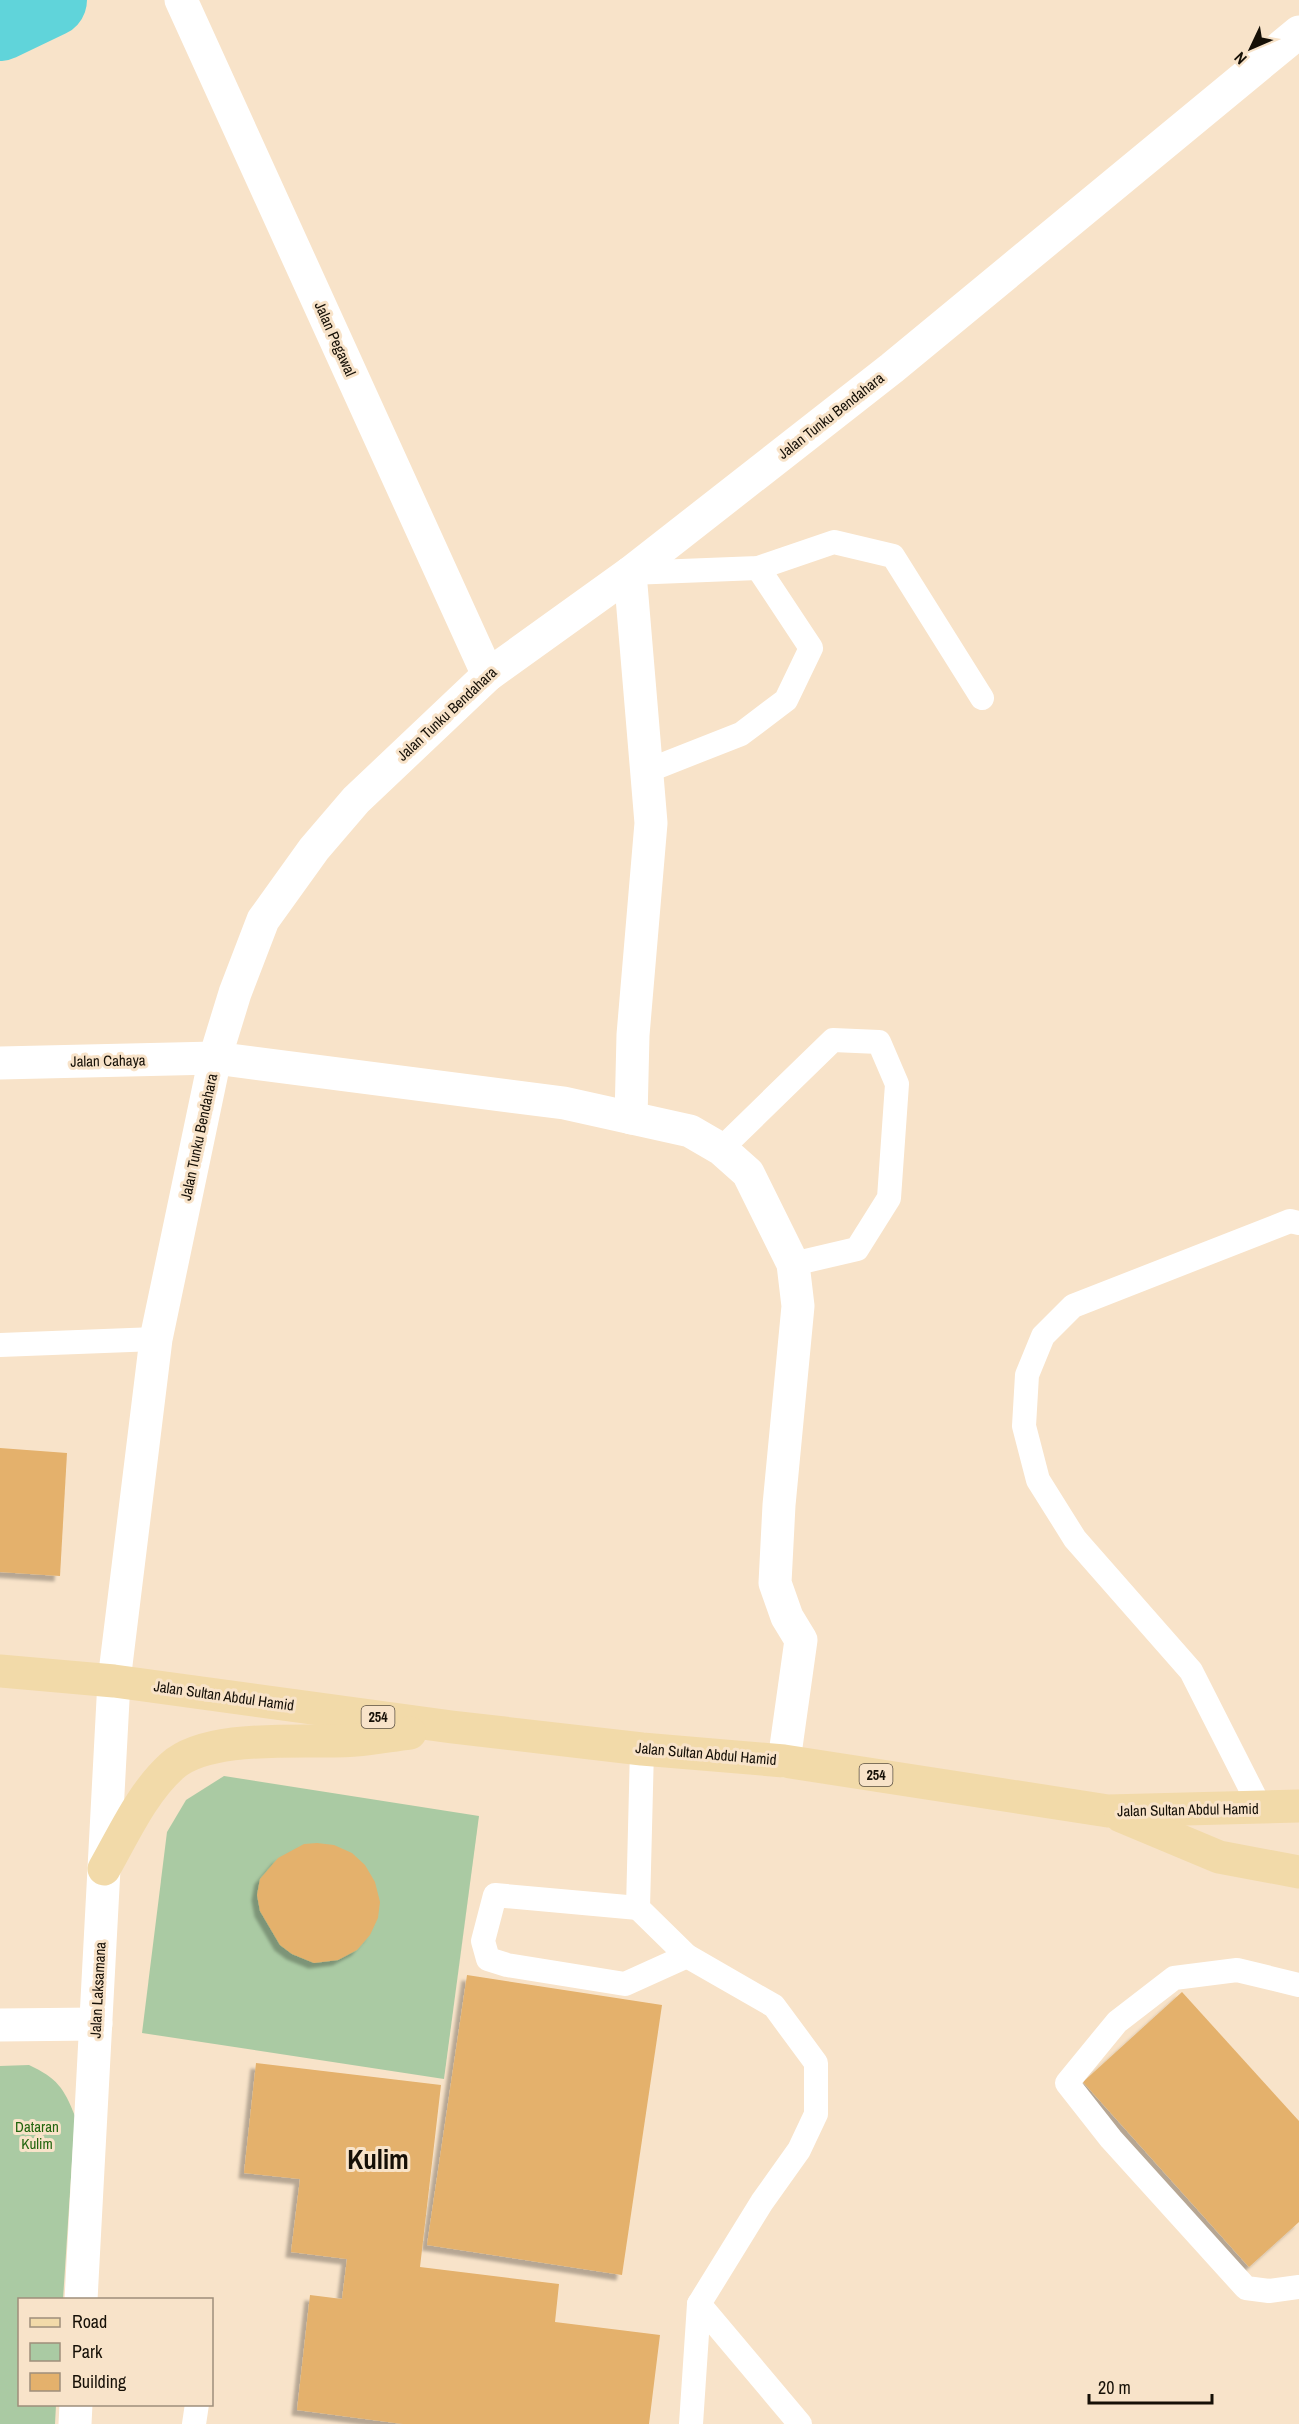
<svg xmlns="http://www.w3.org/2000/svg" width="1299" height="2424" font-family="'Archivo Narrow',sans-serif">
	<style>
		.green { fill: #aacaa3 }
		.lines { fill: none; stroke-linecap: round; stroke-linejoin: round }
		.river { stroke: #60d4da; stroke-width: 74 }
		.building { fill: #e4b16c; filter: url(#shadow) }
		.lane { stroke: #fff; stroke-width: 24 }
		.street { stroke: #fff; stroke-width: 33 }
		.secondary { stroke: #fff; stroke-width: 33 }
		.primary { stroke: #f2daa9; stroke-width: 33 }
		.labels { text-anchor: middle; stroke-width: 6; stroke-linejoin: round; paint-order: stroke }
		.shield { fill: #f8e3c9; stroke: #5a4f41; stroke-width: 1.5 }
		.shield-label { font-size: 14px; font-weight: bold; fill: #161007 }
		.street-label { font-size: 15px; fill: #161007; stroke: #f8e3c9 }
		.park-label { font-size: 15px; fill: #22650e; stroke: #f8e3c9 }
		.town-label { font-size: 27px; font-weight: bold; fill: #161007; stroke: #f8e3c9 }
	</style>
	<defs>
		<filter id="shadow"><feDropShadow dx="-5.5" dy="5.5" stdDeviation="1.5" flood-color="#0004"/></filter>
	</defs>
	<rect width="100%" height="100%" fill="#f8e3c9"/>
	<g class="green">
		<path d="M224 1776 479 1816 444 2079 142 2033 167 1832 186 1800Z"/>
		<path d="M29 2065C57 2078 64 2088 75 2116L63 2299 20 2300V2404L56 2405 55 2424H0V2066Z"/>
	</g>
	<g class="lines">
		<path class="river" d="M0 24 50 0"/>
	</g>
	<g class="building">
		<path d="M0 1448 67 1453 60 1576 0 1572Z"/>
		<path d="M317 1843 334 1845 352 1853 365 1865 375 1882 380 1902 378 1918 370 1935 357 1950 338 1960 314 1963 292 1954 280 1945 260 1911 257 1895 260 1879 278 1858 304 1844Z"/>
		<path d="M467 1975 662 2005 622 2275 427 2245Z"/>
		<path d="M1182 1992 1299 2121V2222L1249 2267 1083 2082Z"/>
		<path d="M256 2063 441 2085 420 2267 559 2284 555 2322 660 2335 649 2424H403L297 2410 310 2295 342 2299 347 2259 291 2252 300 2179 244 2173Z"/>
	</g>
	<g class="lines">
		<g class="lane">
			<path d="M630 573 758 568 834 542 893 556 982 698"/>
			<path d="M647 771 741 734 786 700 811 648 758 568"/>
			<path d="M721 1149 833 1040 879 1042 897 1084 889 1198 857 1249 793 1264"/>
			<path d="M0 1345 156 1339"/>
			<path d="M642 1749 638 1908 687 1956 774 2006 816 2063V2114L799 2150 762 2202 699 2304 691 2424"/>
			<path d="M1261 1809 1191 1671 1075 1539 1038 1480 1024 1426 1027 1375 1043 1336 1073 1306 1290 1221 1299 1223"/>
			<path d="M638 1908 495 1895 483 1941 488 1959 507 1965 625 1984 687 1956"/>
			<path d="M1299 1985 1237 1970 1174 1978 1117 2022 1067 2083 1111 2139 1246 2288 1269 2291 1299 2287"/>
			<path d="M699 2304 800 2424"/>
			<path d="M194 2424 197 2404"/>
		</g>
		<g class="street">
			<path d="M181 0 488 675"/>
			<path d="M630 573 651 823 633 1035 631 1118"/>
			<path d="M0 1063 215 1058 564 1103 690 1131 721 1149 748 1173 793 1264 798 1306 779 1505 775 1583 787 1617 801 1640 784 1761"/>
			<path d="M0 2025 96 2024"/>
		</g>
		<g class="secondary">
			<path d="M81 2300 114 1681 156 1339 215 1058 235 993 263 920 314 849 356 800 488 675 630 573 892 368 1299 32"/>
			<path d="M75 2424 76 2404"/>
		</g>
		<g class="primary">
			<path d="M0 1671 114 1681 452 1727 642 1749 784 1761 1108 1811 1299 1806"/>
			<path d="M1121 1816 1219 1857 1299 1872"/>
			<path d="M104 1869C124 1834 142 1793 172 1766 210 1732 308 1744 356 1740 374 1739 392 1735 410 1733"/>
		</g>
	</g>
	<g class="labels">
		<g class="shield">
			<rect x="361.5" y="1706" width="33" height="22" rx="4.5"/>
			<rect x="859.5" y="1764" width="33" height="22" rx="4.5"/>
		</g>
		<g class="shield-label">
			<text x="378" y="1722">254</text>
			<text x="876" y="1780">254</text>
		</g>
		<g class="street-label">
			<text transform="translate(335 339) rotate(66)" y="5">Jalan Pegawal</text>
			<text transform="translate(831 416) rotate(-38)" y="5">Jalan Tunku Bendahara</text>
			<text transform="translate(447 714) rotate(-43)" y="5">Jalan Tunku Bendahara</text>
			<text transform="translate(108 1061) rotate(-1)" y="5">Jalan Cahaya</text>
			<text transform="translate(199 1137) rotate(-78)" y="5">Jalan Tunku Bendahara</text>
			<text transform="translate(224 1696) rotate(8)" y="5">Jalan Sultan Abdul Hamid</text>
			<text transform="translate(706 1754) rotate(5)" y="5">Jalan Sultan Abdul Hamid</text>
			<text transform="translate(1188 1810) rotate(-1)" y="5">Jalan Sultan Abdul Hamid</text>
			<text transform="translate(98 1990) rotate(-87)" y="5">Jalan Laksamana</text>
		</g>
		<g class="park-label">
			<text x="37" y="2132">Dataran<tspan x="37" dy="17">Kulim</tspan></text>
		</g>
		<g class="town-label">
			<text x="378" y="2169">Kulim</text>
		</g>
	</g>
	<rect x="18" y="2298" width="195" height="108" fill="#f8e3c9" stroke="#9e8f7b" stroke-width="1.5"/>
	<rect x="30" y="2318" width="30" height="9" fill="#f2daa9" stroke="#9e8f7b" stroke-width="1.5"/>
	<text x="72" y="2328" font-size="18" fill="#161007">Road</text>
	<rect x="30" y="2343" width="30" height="18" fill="#aacaa3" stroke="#9e8f7b" stroke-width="1.5"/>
	<text x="72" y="2358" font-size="18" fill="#161007">Park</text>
	<rect x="30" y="2373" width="30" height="18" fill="#e4b16c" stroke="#9e8f7b" stroke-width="1.5"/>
	<text x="72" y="2388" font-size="18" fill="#161007">Building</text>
	<g transform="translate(1251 48) rotate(226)" stroke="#f8e3c9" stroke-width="4.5" paint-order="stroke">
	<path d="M0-4.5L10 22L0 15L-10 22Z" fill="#161007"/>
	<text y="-9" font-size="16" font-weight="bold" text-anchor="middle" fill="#161007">N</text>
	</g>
	<path d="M1089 2394v9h123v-9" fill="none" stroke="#161007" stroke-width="3"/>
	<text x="1098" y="2394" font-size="18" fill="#161007" stroke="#f8e3c9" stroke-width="4.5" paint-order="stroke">20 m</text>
</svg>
